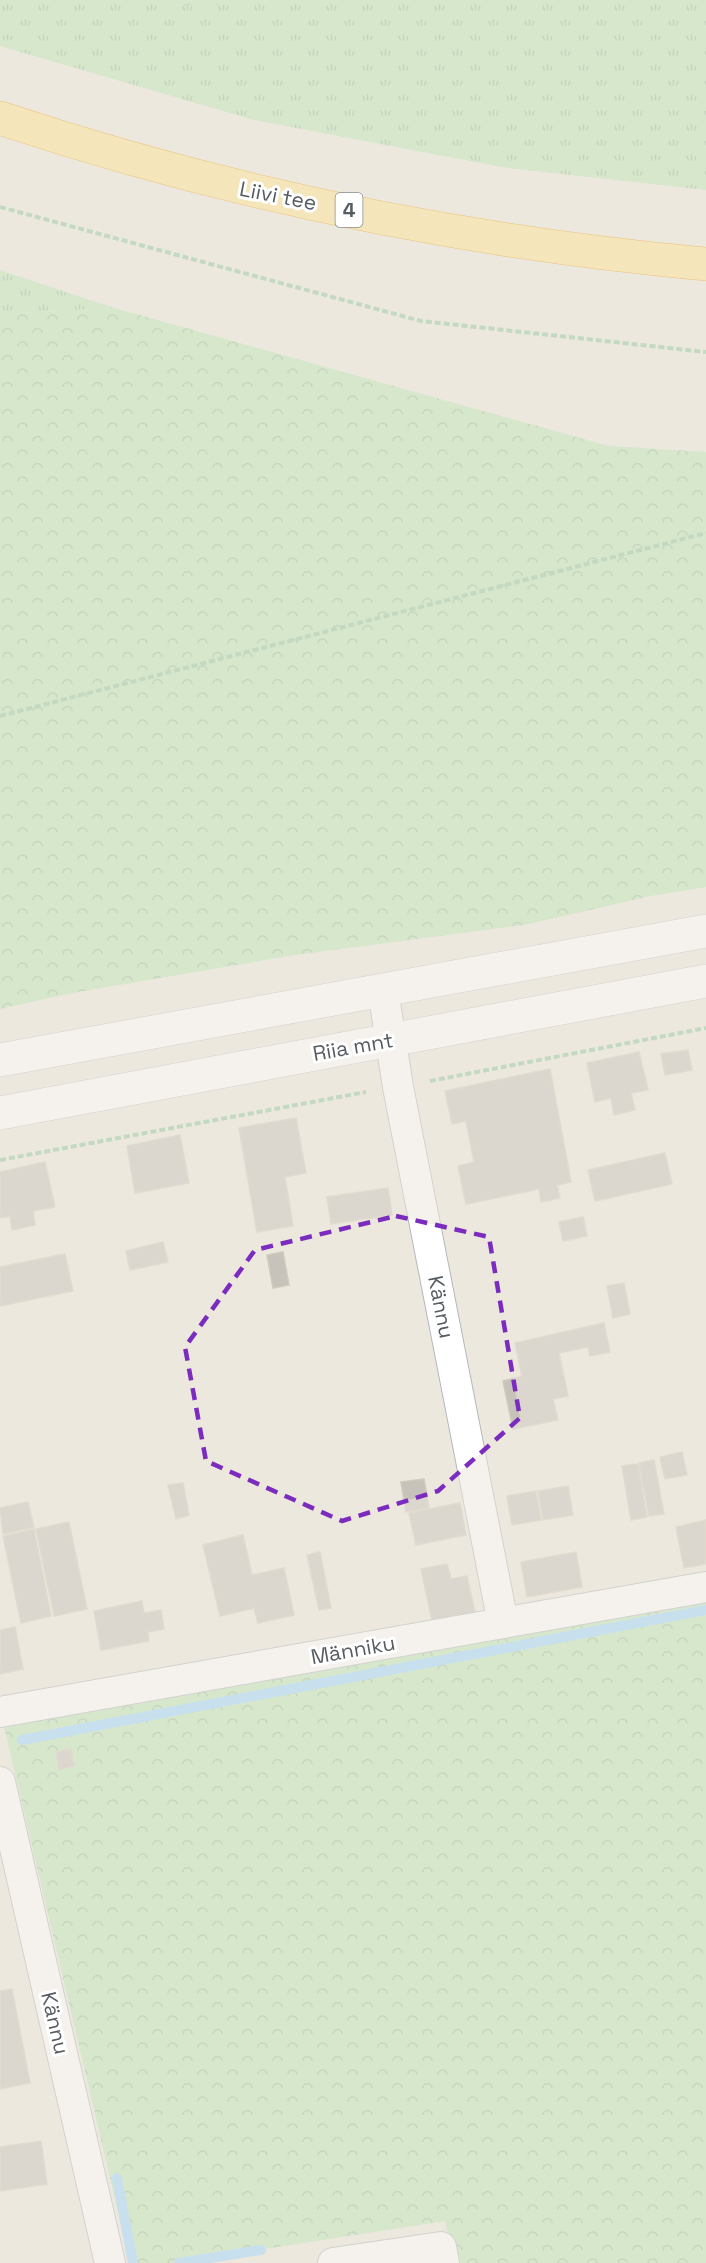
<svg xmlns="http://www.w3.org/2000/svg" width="706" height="2263" font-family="'Space Grotesk',sans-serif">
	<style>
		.grass { fill: url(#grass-tufts) }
		.forest { fill: url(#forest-crowns) }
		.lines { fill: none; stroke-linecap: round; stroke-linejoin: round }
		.stream { stroke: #9bd8ff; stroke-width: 10 }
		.building { fill: #c7c3bb; stroke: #d1cabc; stroke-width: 1.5 }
		.minor-casing { stroke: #b4b8bd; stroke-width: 32 }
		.secondary-casing { stroke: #b4b9bf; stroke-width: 34 }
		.trunk-casing { stroke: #ea9500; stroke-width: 34 }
		.path { stroke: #90c89d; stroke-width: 4; stroke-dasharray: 6 3; stroke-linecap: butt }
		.minor { stroke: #fff; stroke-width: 30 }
		.secondary { stroke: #fff; stroke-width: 33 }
		.trunk { stroke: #ffe291; stroke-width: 33 }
		.marked { fill: none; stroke: #7b2cbf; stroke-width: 4.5; stroke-dasharray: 12 8; stroke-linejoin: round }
		.labels { text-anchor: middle; stroke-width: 6; stroke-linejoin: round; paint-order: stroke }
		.shield { fill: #fff; stroke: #898d90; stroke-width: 1.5 }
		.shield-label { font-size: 20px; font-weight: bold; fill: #575c61 }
		.street-label { font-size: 21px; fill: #575c61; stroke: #fff }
	</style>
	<defs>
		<pattern id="grass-tufts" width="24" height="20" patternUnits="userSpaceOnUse" patternTransform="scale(1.5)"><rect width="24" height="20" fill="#bae7b7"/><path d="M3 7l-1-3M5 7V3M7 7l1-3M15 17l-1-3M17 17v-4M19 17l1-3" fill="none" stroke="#9abe98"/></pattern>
		<pattern id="forest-crowns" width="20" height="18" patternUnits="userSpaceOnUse" patternTransform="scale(1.5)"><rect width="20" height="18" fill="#bae7b7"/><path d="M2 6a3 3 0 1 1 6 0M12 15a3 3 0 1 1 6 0" fill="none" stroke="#9abe98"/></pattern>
	</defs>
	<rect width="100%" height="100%" fill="#ece8de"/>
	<g class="grass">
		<path d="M0 0H179L177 6 330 0H706V190L507 168 254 120 0 46Z"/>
		<path d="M0 270 114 308 0 314Z"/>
	</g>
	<g class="forest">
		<path d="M179 0H330L176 6Z"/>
		<path d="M114 308 609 446 706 452V887L651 896 524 925 295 955 72 993 0 1009V314Z"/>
		<path d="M706 1589V2263H455L445 2221 175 2263H130L4 1727 503 1623Z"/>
	</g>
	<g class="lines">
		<g class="stream">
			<path d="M22 1740 706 1610"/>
			<path d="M117 2178 133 2263"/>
			<path d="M179 2263 261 2250"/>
		</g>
	</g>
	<g class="building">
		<path d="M688 1050 692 1070 665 1075 661 1054Z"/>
		<path d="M639 1052 648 1090 631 1093 635 1110 614 1115 611 1098 595 1102 587 1063Z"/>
		<path d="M550 1069 571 1182 557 1185 560 1198 541 1202 539 1189 466 1204 458 1166 474 1162 466 1121 452 1124 445 1091Z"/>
		<path d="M296 1118 306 1173 285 1177 293 1226 257 1232 239 1128Z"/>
		<path d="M180 1135 189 1183 135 1193 127 1146Z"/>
		<path d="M665 1153 672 1184 595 1201 588 1170Z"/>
		<path d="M45 1162 55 1207 33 1211 35 1225 12 1230 10 1216 0 1218V1172Z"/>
		<path d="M388 1188 392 1215 331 1224 327 1197Z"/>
		<path d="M583 1217 587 1236 563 1241 559 1222Z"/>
		<path d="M163 1242 168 1262 130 1270 126 1251Z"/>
		<path d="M283 1252 289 1285 273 1288 267 1255Z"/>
		<path d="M65 1254 73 1291 0 1306V1267Z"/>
		<path d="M624 1283 630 1314 613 1318 607 1286Z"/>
		<path d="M604 1323 610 1352 590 1356 588 1347 559 1353 568 1396 553 1399 558 1420 513 1429 503 1381 522 1376 515 1343Z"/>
		<path d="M682 1452 687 1475 665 1479 660 1457Z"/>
		<path d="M654 1460 664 1514 649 1516 639 1463Z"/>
		<path d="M638 1464 647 1517 631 1520 622 1466Z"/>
		<path d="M424 1479 429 1508 406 1512 401 1482Z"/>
		<path d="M183 1483 189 1515 176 1519 168 1485Z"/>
		<path d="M568 1486 573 1515 543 1520 538 1491Z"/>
		<path d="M536 1491 541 1520 512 1525 507 1496Z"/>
		<path d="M28 1502 34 1527 3 1534 0 1508Z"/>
		<path d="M460 1503 466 1535 416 1545 409 1513Z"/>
		<path d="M706 1520V1564L684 1568 676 1527Z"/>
		<path d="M69 1522 87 1609 54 1616 36 1529Z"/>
		<path d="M34 1529 51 1616 21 1623 3 1536Z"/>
		<path d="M243 1535 252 1575 284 1568 294 1615 258 1623 254 1608 220 1616 203 1545Z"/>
		<path d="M320 1552 331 1608 319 1610 307 1555Z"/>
		<path d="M576 1552 582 1587 527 1597 521 1562Z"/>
		<path d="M447 1564 451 1579 467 1576 475 1612 432 1621 421 1569Z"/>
		<path d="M142 1601 144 1613 161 1610 164 1629 148 1632 149 1641 101 1650 94 1611Z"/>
		<path d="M15 1627 23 1669 0 1674V1630Z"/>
		<path d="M71 1749 74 1766 59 1770 56 1752Z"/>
		<path d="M12 1989 30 2083 0 2089V1991Z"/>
		<path d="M41 2141 47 2184 0 2191V2147Z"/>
	</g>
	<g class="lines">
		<g class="minor-casing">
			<g id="minor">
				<path d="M383 990 398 1087 503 1623"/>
				<path d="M0 1712 706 1587"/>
				<path d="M0 1782 110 2263"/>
				<path d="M333 2263 441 2247 444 2263"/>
			</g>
		</g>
		<g class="secondary-casing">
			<g id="secondary">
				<path d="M0 1060 706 931"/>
				<path d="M0 1113 706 981"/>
			</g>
		</g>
		<g class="trunk-casing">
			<path id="trunk" d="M0 118C228 194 467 242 706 264"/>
		</g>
		<g class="path">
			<path d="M0 207 421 321 706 352"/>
			<path d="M0 716 706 533"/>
			<path d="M430 1081 706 1028"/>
			<path d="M0 1160 366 1092"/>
		</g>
		<use href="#minor" class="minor"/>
		<use href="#secondary" class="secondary"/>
		<use href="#trunk" class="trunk"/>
	</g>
	<path d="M0 0H706V2263H0ZM396 1216 489 1237 520 1418 438 1491 342 1521 206 1461 185 1347 255 1250Z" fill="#ece8de" fill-opacity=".55" fill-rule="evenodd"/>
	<path class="marked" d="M396 1216 489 1237 520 1418 438 1491 342 1521 206 1461 185 1347 255 1250Z"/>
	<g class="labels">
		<rect class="shield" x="335.5" y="193" width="27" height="34" rx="4.5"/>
		<g class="shield-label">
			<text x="349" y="217">4</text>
		</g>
		<g class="street-label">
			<text transform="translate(278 196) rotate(11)" y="7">Liivi tee</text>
			<text transform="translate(353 1047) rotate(-10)" y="7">Riia mnt</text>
			<text transform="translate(441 1307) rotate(79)" y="7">Kännu</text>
			<text transform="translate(353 1650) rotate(-10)" y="7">Männiku</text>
			<text transform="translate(55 2023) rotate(77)" y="7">Kännu</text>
		</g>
	</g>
</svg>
